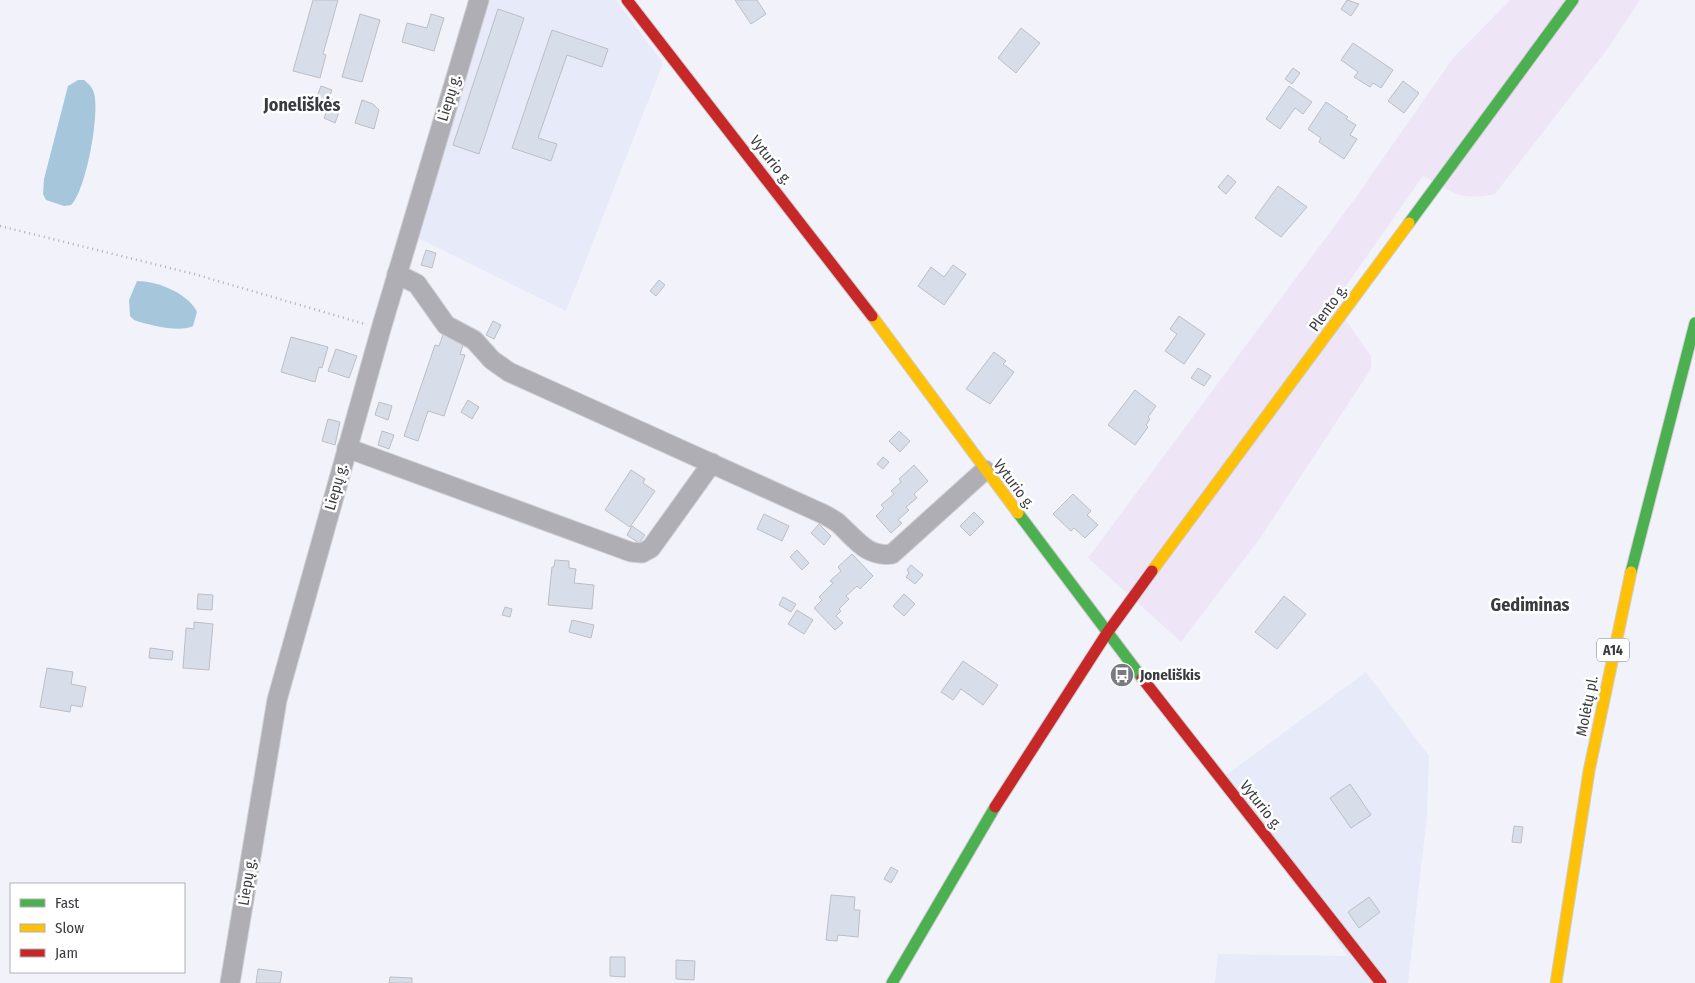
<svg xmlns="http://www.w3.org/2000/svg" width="1695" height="983" font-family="'Fira Sans Condensed',sans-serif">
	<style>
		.built { fill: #e6eaf9 }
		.green { fill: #eee6f7 }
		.water { fill: #a6c7db }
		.building { fill: #d8dee9; stroke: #bcbec3 }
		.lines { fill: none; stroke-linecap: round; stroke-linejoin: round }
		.street-casing { stroke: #cecfd4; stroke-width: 21 }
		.fast-casing { stroke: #cecfd4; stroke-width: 13 }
		.slow-casing { stroke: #cecfd4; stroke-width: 13 }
		.jam-casing { stroke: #cecfd4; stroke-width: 13 }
		.path { stroke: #aeaeb3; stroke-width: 2.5; stroke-dasharray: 1 4; stroke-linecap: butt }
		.street { stroke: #afaeb5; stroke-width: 19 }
		.fast { stroke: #4caf50; stroke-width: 11 }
		.slow { stroke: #ffc107; stroke-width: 11 }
		.jam { stroke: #c62828; stroke-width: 11 }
		.labels { text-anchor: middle; stroke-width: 5; stroke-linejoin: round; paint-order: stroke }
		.shield { fill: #fff; stroke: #75767a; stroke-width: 1 }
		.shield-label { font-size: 14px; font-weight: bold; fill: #3a3b41 }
		.street-label { font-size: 15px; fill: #3a3b41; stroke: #fff }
		.poi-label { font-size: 15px; font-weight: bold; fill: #3a3b41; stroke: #fff; text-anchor: start }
		.quarter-label { font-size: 18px; font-weight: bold; fill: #3a3b41; stroke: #fff }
	</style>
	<rect width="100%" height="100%" fill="#f2f3fa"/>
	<g class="built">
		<path d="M484 0H616L663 63 566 311 416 237Z"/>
		<path d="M1366 672 1429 756 1427 815 1408 983H1215L1218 954 1347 956 1226 775Z"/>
	</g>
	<path class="green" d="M1510 0H1640L1606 51 1495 194C1457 202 1454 191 1423 176L1334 303 1371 356V369L1261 537 1181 642 1088 558 1356 197 1453 58Z"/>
	<g class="water">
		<path d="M78 80H84C89 84 92 87 94 93 100 114 86 190 71 205L64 206 46 200 43 194 44 179 68 86Z"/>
		<path d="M137 281C157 281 188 293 197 312L193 326C181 333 148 325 134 320L130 316 129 300Z"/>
	</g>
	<g class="building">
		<path d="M313 0H338L323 54 326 55 320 78 293 71Z"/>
		<path d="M735 0H757L766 14 751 24Z"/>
		<path d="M1347 0 1359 4 1351 16 1341 9Z"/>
		<path d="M498 9 524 18 479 154 453 145Z"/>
		<path d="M360 14 380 20 362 82 342 77Z"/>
		<path d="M431 14 444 18 434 51 402 42 407 23 427 28Z"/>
		<path d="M1021 28 1040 43 1016 73 998 58Z"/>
		<path d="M552 30 608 49 602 67 567 55 538 138 557 144 551 161 512 148Z"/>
		<path d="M1353 43 1393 70 1381 88 1373 83 1370 87 1354 77 1358 72 1341 60Z"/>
		<path d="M1293 68 1300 73 1292 84 1285 79Z"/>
		<path d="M1403 81 1419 93 1404 113 1388 101Z"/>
		<path d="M321 86 332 90 328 101 317 97Z"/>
		<path d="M1289 86 1312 102 1303 114 1295 108 1280 129 1266 119Z"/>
		<path d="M332 99 342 104 335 123 324 118Z"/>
		<path d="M362 100 373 104 379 110 374 129 355 123Z"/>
		<path d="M1326 102 1348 117 1346 119 1356 125 1350 135 1357 139 1344 159 1319 142 1321 138 1308 129Z"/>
		<path d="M1228 175 1236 182 1226 194 1218 187Z"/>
		<path d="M1278 186 1307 207 1281 237 1255 218Z"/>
		<path d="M426 250 436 253 432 268 421 265Z"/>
		<path d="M953 265 966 274 944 305 918 286 931 267 944 277Z"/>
		<path d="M659 280 665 285 656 296 650 291Z"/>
		<path d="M1179 316 1205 334 1184 364 1165 351 1177 334 1170 329Z"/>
		<path d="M493 321 501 325 494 339 486 335Z"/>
		<path d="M444 332 465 339 460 354 465 355 444 416 428 411 418 441 404 436 435 345 439 346Z"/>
		<path d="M291 337 328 347 322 368 319 367 315 382 281 372Z"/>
		<path d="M336 349 357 356 349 378 328 371Z"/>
		<path d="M994 352 1006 361 1003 364 1014 372 990 404 966 389Z"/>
		<path d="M1198 368 1211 376 1204 386 1191 378Z"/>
		<path d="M1135 390 1156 406 1148 417 1150 419 1146 425 1148 427 1135 445 1108 425Z"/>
		<path d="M468 400 479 407 472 419 461 412Z"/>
		<path d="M379 402 392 406 388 420 375 415Z"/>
		<path d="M328 419 340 422 335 445 322 441Z"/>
		<path d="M382 431 394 435 389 449 378 445Z"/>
		<path d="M899 431 910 441 900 452 889 441Z"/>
		<path d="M883 457 889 462 883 469 877 464Z"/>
		<path d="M914 465 928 481 914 494 917 498 906 507 909 510 898 520 902 523 891 533 876 516 884 508 881 505 894 494 891 491 901 482 899 479Z"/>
		<path d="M631 470 645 479 643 483 655 491 630 527 605 510Z"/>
		<path d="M1073 494 1091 511 1087 515 1098 525 1085 538 1074 528 1071 531 1053 514Z"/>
		<path d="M974 512 984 522 970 536 960 526Z"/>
		<path d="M764 514 789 526 782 541 757 529Z"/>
		<path d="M819 524 831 536 824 545 811 533Z"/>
		<path d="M632 526 645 535 639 543 627 535Z"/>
		<path d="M797 550 809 563 802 570 790 557Z"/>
		<path d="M852 554 873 576 860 589 857 586 846 596 849 599 839 609 841 611 836 616 843 623 835 630 814 608 822 600 819 597 833 583 830 581 841 571 838 567Z"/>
		<path d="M555 560 569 561V568L576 569 574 583 594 585 592 609 548 605 552 567H554Z"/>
		<path d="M911 565 923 575 915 584 906 577 909 573 907 570Z"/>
		<path d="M198 594 213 595 212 610 197 609Z"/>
		<path d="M904 594 915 604 904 616 893 606Z"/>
		<path d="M1284 596 1306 614 1277 649 1255 632Z"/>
		<path d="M783 597 796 604 791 612 779 605Z"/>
		<path d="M505 607 512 609 510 617 502 615Z"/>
		<path d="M797 610 813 620 804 634 788 624Z"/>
		<path d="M572 620 594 625 591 638 569 632Z"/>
		<path d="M194 622 213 624 209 670 183 668 186 628 194 629Z"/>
		<path d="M150 648 173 651 172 660 149 658Z"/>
		<path d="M963 661 998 685 983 705 961 689 953 700 941 692Z"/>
		<path d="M47 668 73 672 71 684 86 687 82 707 71 705 70 712 40 707Z"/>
		<path d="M1350 784 1371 815 1351 828 1330 798Z"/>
		<path d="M1514 826 1523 827 1521 843 1512 842Z"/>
		<path d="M891 867 898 871 891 883 884 879Z"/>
		<path d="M831 895 855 897 854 910H860L858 937 838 935 837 941 826 940Z"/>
		<path d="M1369 897 1380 912 1359 928 1348 912Z"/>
		<path d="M610 957H625V977L610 976Z"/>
		<path d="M676 960 695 961 694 980 676 979Z"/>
		<path d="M258 969 282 972 280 983H256Z"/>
		<path d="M390 977 412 978V983H389Z"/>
	</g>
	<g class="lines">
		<g class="street-casing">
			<g id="street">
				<path d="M397 274 417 284 446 325 474 340 492 360 509 372 821 513C827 516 833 519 838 523 855 538 867 558 892 554L985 470"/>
				<path d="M347 448 631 552 642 553 651 548 712 463"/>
				<path d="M230 983 277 700 381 329 479 0"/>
			</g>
		</g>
		<g class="fast-casing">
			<g id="fast">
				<path d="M1409 223 1573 0"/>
				<path d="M1018 513 1142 678"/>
				<path d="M1631 572 1695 323"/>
				<path d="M892 983 995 807"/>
			</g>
		</g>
		<g class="slow-casing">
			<g id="slow">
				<path d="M872 316 1018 513"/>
				<path d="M1152 571 1409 223"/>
				<path d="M1556 983 1589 771 1631 572"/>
			</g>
		</g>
		<g class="jam-casing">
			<g id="jam">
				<path d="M627 0 872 316"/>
				<path d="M1142 678 1381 983"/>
				<path d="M995 807 1107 633 1152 571"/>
			</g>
		</g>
		<path class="path" d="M0 226 194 274 365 324"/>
		<use href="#street" class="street"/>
		<use href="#fast" class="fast"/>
		<use href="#slow" class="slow"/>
		<use href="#jam" class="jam"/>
	</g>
	<defs>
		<g id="bus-disc" transform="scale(1.25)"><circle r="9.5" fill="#7a7b82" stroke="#fff"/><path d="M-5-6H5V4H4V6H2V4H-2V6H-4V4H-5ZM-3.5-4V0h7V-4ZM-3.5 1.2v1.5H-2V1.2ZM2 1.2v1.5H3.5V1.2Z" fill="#fff"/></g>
	</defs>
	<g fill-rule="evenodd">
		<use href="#bus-disc" x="1122" y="675"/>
	</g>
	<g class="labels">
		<rect class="shield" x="1597" y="638.5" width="32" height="23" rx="4"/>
		<g class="shield-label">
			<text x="1613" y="655">A14</text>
		</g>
		<g class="street-label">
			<text transform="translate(449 98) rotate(-73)" y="5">Liepų g.</text>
			<text transform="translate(771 160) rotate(52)" y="5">Vyturio g.</text>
			<text transform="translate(1328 308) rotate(-54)" y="5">Plento g.</text>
			<text transform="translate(1014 484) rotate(53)" y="5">Vyturio g.</text>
			<text transform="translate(336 487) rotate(-74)" y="5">Liepų g.</text>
			<text transform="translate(1587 706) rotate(-79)" y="5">Molėtų pl.</text>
			<text transform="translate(1261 805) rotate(52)" y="5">Vyturio g.</text>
			<text transform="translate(247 882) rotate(-81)" y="5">Liepų g.</text>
		</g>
		<g class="poi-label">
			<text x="1140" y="680">Joneliškis</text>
		</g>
		<g class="quarter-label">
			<text x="302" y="111">Joneliškės</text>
			<text x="1530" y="611">Gediminas</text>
		</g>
	</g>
	<rect x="10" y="883" width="175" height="90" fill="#ffffff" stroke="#b0b1b3"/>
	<rect x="20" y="899" width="25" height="8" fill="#4caf50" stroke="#b0b1b3"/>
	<text x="55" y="908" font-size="15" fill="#3a3b41">Fast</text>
	<rect x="20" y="924" width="25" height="8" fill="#ffc107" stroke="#b0b1b3"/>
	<text x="55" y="933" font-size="15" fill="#3a3b41">Slow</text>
	<rect x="20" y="949" width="25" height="8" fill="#c62828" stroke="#b0b1b3"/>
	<text x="55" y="958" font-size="15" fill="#3a3b41">Jam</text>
</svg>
